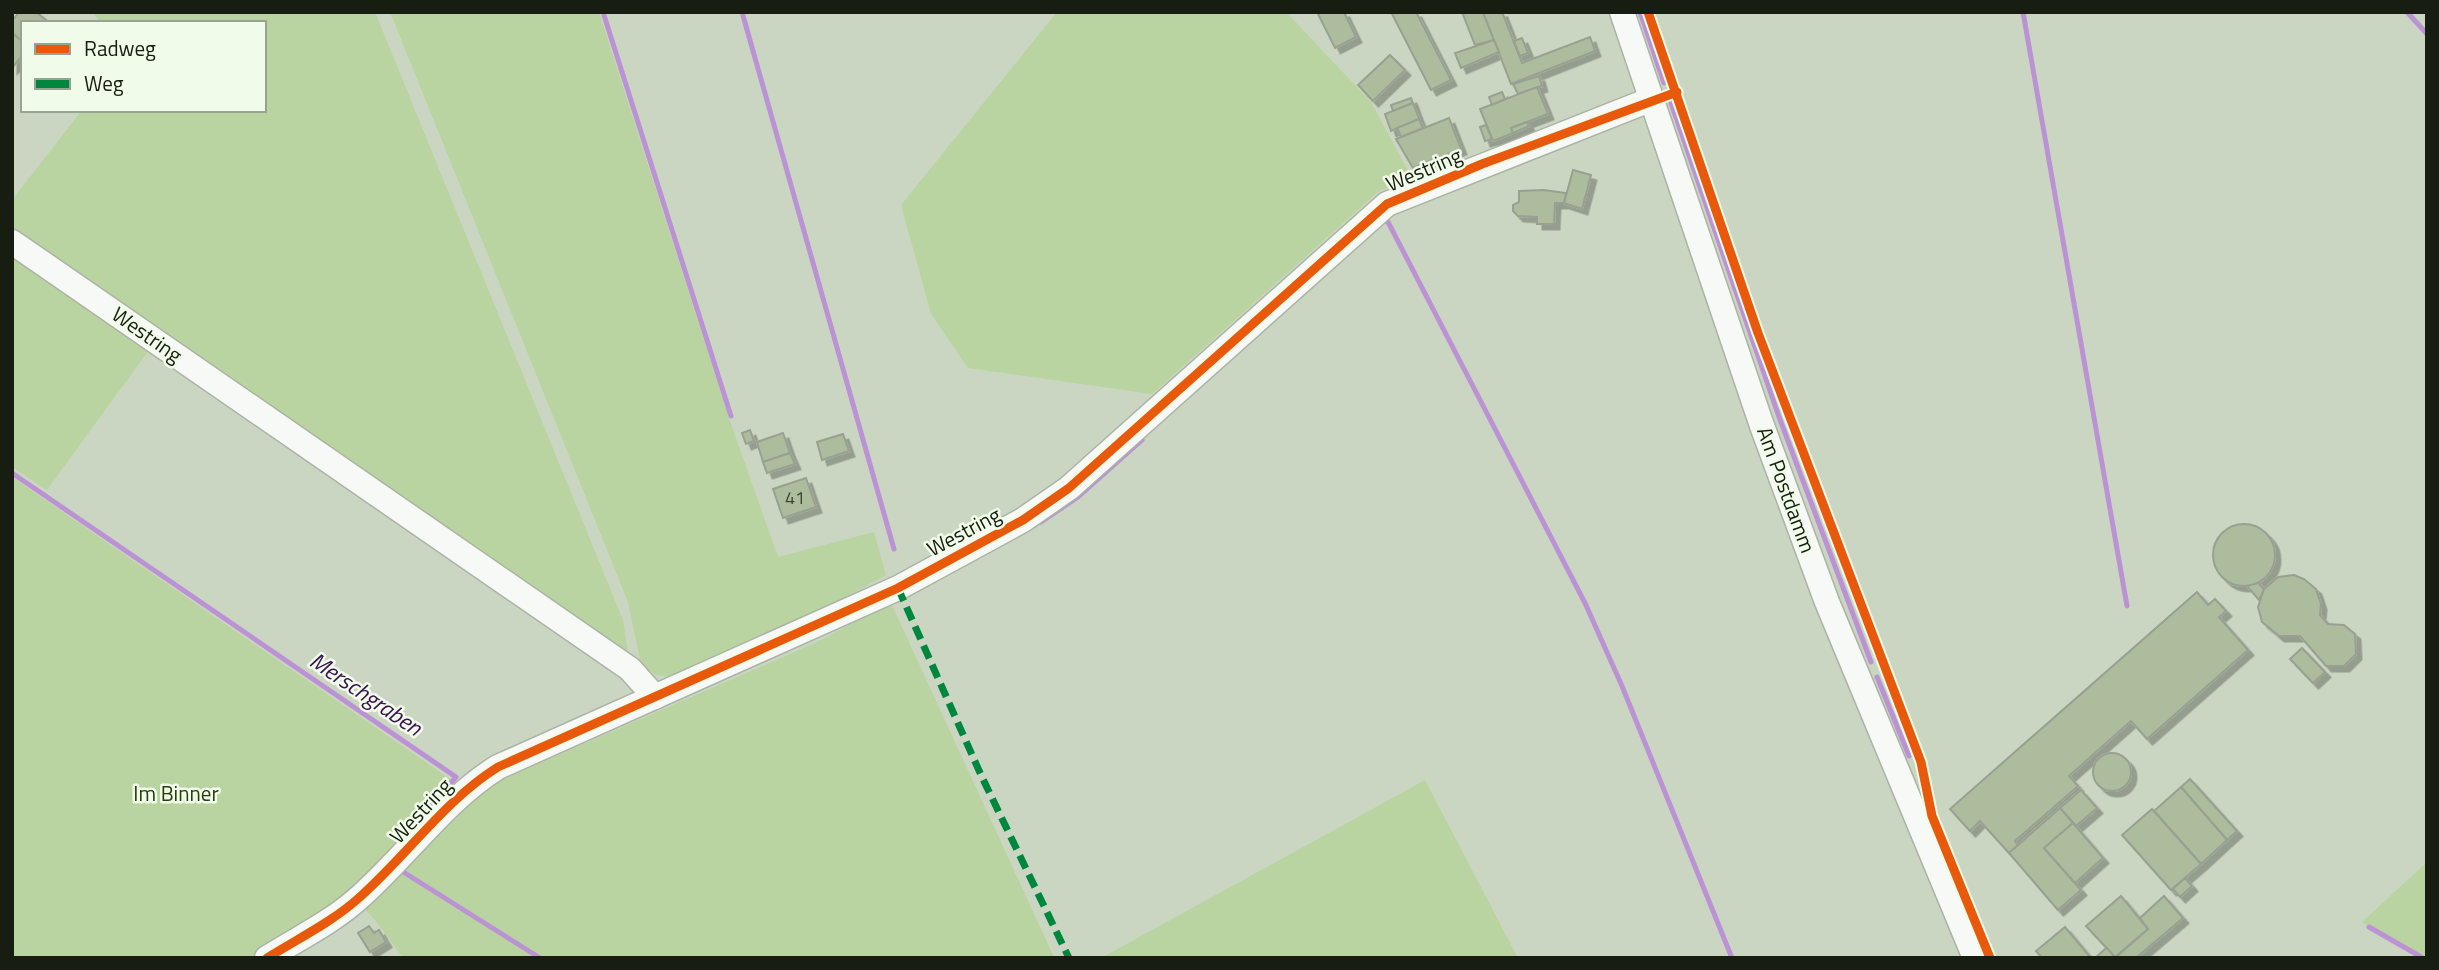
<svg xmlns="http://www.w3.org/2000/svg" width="2439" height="970" font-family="'Titillium Web',sans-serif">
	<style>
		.green { fill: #b9d4a0 }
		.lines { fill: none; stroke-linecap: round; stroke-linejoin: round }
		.stream { stroke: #bb93d4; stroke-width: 5 }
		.building { fill: #acbc9d; stroke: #98a191; stroke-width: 2; filter: url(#shadow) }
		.minor-casing { stroke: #abb3a4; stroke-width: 27 }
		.minor { stroke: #f7f9f6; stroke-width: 24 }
		.quiet { stroke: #00873e; stroke-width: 7; stroke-dasharray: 14 7; stroke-linecap: butt }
		.cycleway-casing { stroke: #f1fbe9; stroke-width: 13 }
		.cycleway { stroke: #e8590c; stroke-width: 9 }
		.labels { text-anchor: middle; stroke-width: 5; stroke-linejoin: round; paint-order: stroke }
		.number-label { font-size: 18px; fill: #3c4634 }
		.street-label { font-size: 21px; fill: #171e11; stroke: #f1fbe9 }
		.park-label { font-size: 21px; fill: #273d0e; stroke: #f1fbe9 }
		.water-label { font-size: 23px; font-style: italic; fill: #3b1252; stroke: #f1fbe9 }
	</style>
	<defs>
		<filter id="shadow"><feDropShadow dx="5.5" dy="5.5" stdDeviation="0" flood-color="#0004"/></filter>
	</defs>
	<rect width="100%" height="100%" fill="#cbd6c2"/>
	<g class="green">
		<path d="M92 12H375L623 620 629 660 12 231V200L82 110H264V23H101Z"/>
		<path d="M390 12H599L730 421 778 557 874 532 886 575 776 635 680 678 656 675 641 665 628 602Z"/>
		<path d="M1057 12H1286L1371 102 1412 178 1379 191 1152 394 968 368 931 314 901 205Z"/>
		<path d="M12 256 149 350 47 490 12 467Z"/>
		<path d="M12 477 456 783 453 787 492 784 815 643 891 603 1053 955 1058 958H403L375 920 349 893 332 908 250 958H12Z"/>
		<path d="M1425 780 1518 958H1101Z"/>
		<path d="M2427 862V957L2362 922Z"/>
	</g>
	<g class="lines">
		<g class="stream">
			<path d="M603 12 731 416"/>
			<path d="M742 12 894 549"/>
			<path d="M1640 12 1664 83"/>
			<path d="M2023 12 2127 606"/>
			<path d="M2407 12 2427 34"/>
			<path d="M1671 103 1779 417 1871 662"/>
			<path d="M1383 222 1387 220 1585 603 1622 686 1732 958"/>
			<path d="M12 473 456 777 401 838"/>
			<path d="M1041 522 1078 497 1142 440"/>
			<path d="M1877 677 1909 756"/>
			<path d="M397 868 540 958"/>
			<path d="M2369 927 2423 958"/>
		</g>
	</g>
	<g class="building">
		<path d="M19 12H36L50 23H23V42L12 33V21Z"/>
		<path d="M1317 12H1344L1356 37 1335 48Z"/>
		<path d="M1391 12H1416L1451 80 1431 90Z"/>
		<path d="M1462 12H1483L1494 40 1475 45Z"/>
		<path d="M1483 12H1502L1522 63 1590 37 1595 51 1511 84Z"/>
		<path d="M12 33 23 42V55L12 68Z"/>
		<path d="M1522 38 1528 53 1520 56 1514 41Z"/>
		<path d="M1494 40 1499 52 1461 68 1455 53Z"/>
		<path d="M1390 55 1405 70 1373 101 1358 85Z"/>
		<path d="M1539 76 1542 86 1518 94 1513 84Z"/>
		<path d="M1537 87 1548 114 1511 128 1513 133 1493 141 1480 109Z"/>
		<path d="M1502 92 1505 99 1492 105 1489 97Z"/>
		<path d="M1411 98 1413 103 1393 111 1391 105Z"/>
		<path d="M1413 103 1419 119 1391 131 1385 114Z"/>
		<path d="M1449 118 1461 149 1413 168 1396 139Z"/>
		<path d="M1419 119 1423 128 1401 137 1397 128Z"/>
		<path d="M1527 122 1529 126 1513 133 1511 128Z"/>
		<path d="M1486 125 1492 139 1485 141 1480 127Z"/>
		<path d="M1573 170 1591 175 1582 209 1564 203Z"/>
		<path d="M1544 190 1566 193 1564 203H1555L1554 224H1537V217L1518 216 1513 211V205L1519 202V191Z"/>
		<path d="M750 430 754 441 746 444 742 433Z"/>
		<path d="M783 433 790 453 763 462 757 442Z"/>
		<path d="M843 434 849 451 822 460 817 442Z"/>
		<path d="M790 453 795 464 767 473 763 462Z"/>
		<path d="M806 478 816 507 783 518 773 489Z"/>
		<circle cx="2244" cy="555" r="31"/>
		<path d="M2294 575 2304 579 2316 589 2321 604 2320 615 2328 624 2344 625 2355 634 2356 654 2344 666H2326L2300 636H2279L2262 622 2258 607 2264 589 2278 577Z"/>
		<path d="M2258 583 2264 589 2259 600 2247 586Z"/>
		<path d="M2197 592 2208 605 2215 599 2226 611 2219 617 2248 650 2147 739 2131 721 2069 776 2078 786 2015 841 2018 845 2009 853 1980 821 1970 831 1950 809Z"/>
		<path d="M2302 648 2325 672 2313 683 2290 659Z"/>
		<circle cx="2112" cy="772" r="19"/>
		<path d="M2190 779 2237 831 2227 840 2181 787Z"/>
		<path d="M2181 787 2227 840 2201 864 2154 811Z"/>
		<path d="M2081 790 2097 808 2076 826 2060 808Z"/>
		<path d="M2060 808 2073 823 2044 848 2081 890 2058 910 2009 853Z"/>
		<path d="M2152 809 2201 864 2171 890 2122 835Z"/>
		<path d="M2073 823 2103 858 2075 883 2044 848Z"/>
		<path d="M2185 878 2192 886 2180 897 2173 889Z"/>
		<path d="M2121 896 2148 929 2115 957 2086 926Z"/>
		<path d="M2164 896 2183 918 2136 958H2115L2148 929 2140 918Z"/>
		<path d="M369 926 374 933 379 930 386 942 370 952 358 933Z"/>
		<path d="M2065 927 2091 958H2042L2036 951Z"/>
		<path d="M2107 948 2115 958H2095L2105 949Z"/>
	</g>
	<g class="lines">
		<g class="minor-casing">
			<g id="minor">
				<path d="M1622 12 1761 423 1827 602 1975 958"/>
				<path d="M12 242 630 669 655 697"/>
				<path d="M267 958C299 938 334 921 361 896 408 854 445 800 498 767L898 588 1023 520 1069 488 1387 204 1652 99"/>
			</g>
		</g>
		<use href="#minor" class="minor"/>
		<path class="quiet" d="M898 588 981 775 1069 958"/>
		<g class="cycleway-casing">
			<g id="cycleway">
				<path d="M1648 12 1758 333 1921 762 1932 816 1990 958"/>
				<path d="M267 958C299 938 334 921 361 896 408 854 445 800 498 767L898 588 1023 520 1069 488 1387 204 1482 164 1677 92"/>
			</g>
		</g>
		<use href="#cycleway" class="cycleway"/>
	</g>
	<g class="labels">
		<g class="number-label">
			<text x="795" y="504">41</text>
		</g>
		<g class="street-label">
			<text transform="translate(1424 170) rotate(-23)" y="7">Westring</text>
			<text transform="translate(147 335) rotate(35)" y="7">Westring</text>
			<text transform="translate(1786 490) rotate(70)" y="7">Am Postdamm</text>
			<text transform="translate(964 532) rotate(-28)" y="7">Westring</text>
			<text transform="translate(421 811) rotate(-47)" y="7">Westring</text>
		</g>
		<g class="park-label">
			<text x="176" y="801">Im Binner</text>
		</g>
		<g class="water-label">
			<text transform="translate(366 694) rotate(34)" y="8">Merschgraben</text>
		</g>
	</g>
	<rect width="2439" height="970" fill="none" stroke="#171e11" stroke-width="28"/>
	<rect x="21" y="21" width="245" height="91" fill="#f1fbe9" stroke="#9aa393" stroke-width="2"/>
	<rect x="35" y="44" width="35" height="10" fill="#e8590c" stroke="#9aa393" stroke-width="2"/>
	<text x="84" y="56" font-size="21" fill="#171e11">Radweg</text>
	<rect x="35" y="79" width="35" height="10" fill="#00873e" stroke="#9aa393" stroke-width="2"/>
	<text x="84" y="91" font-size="21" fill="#171e11">Weg</text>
</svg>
